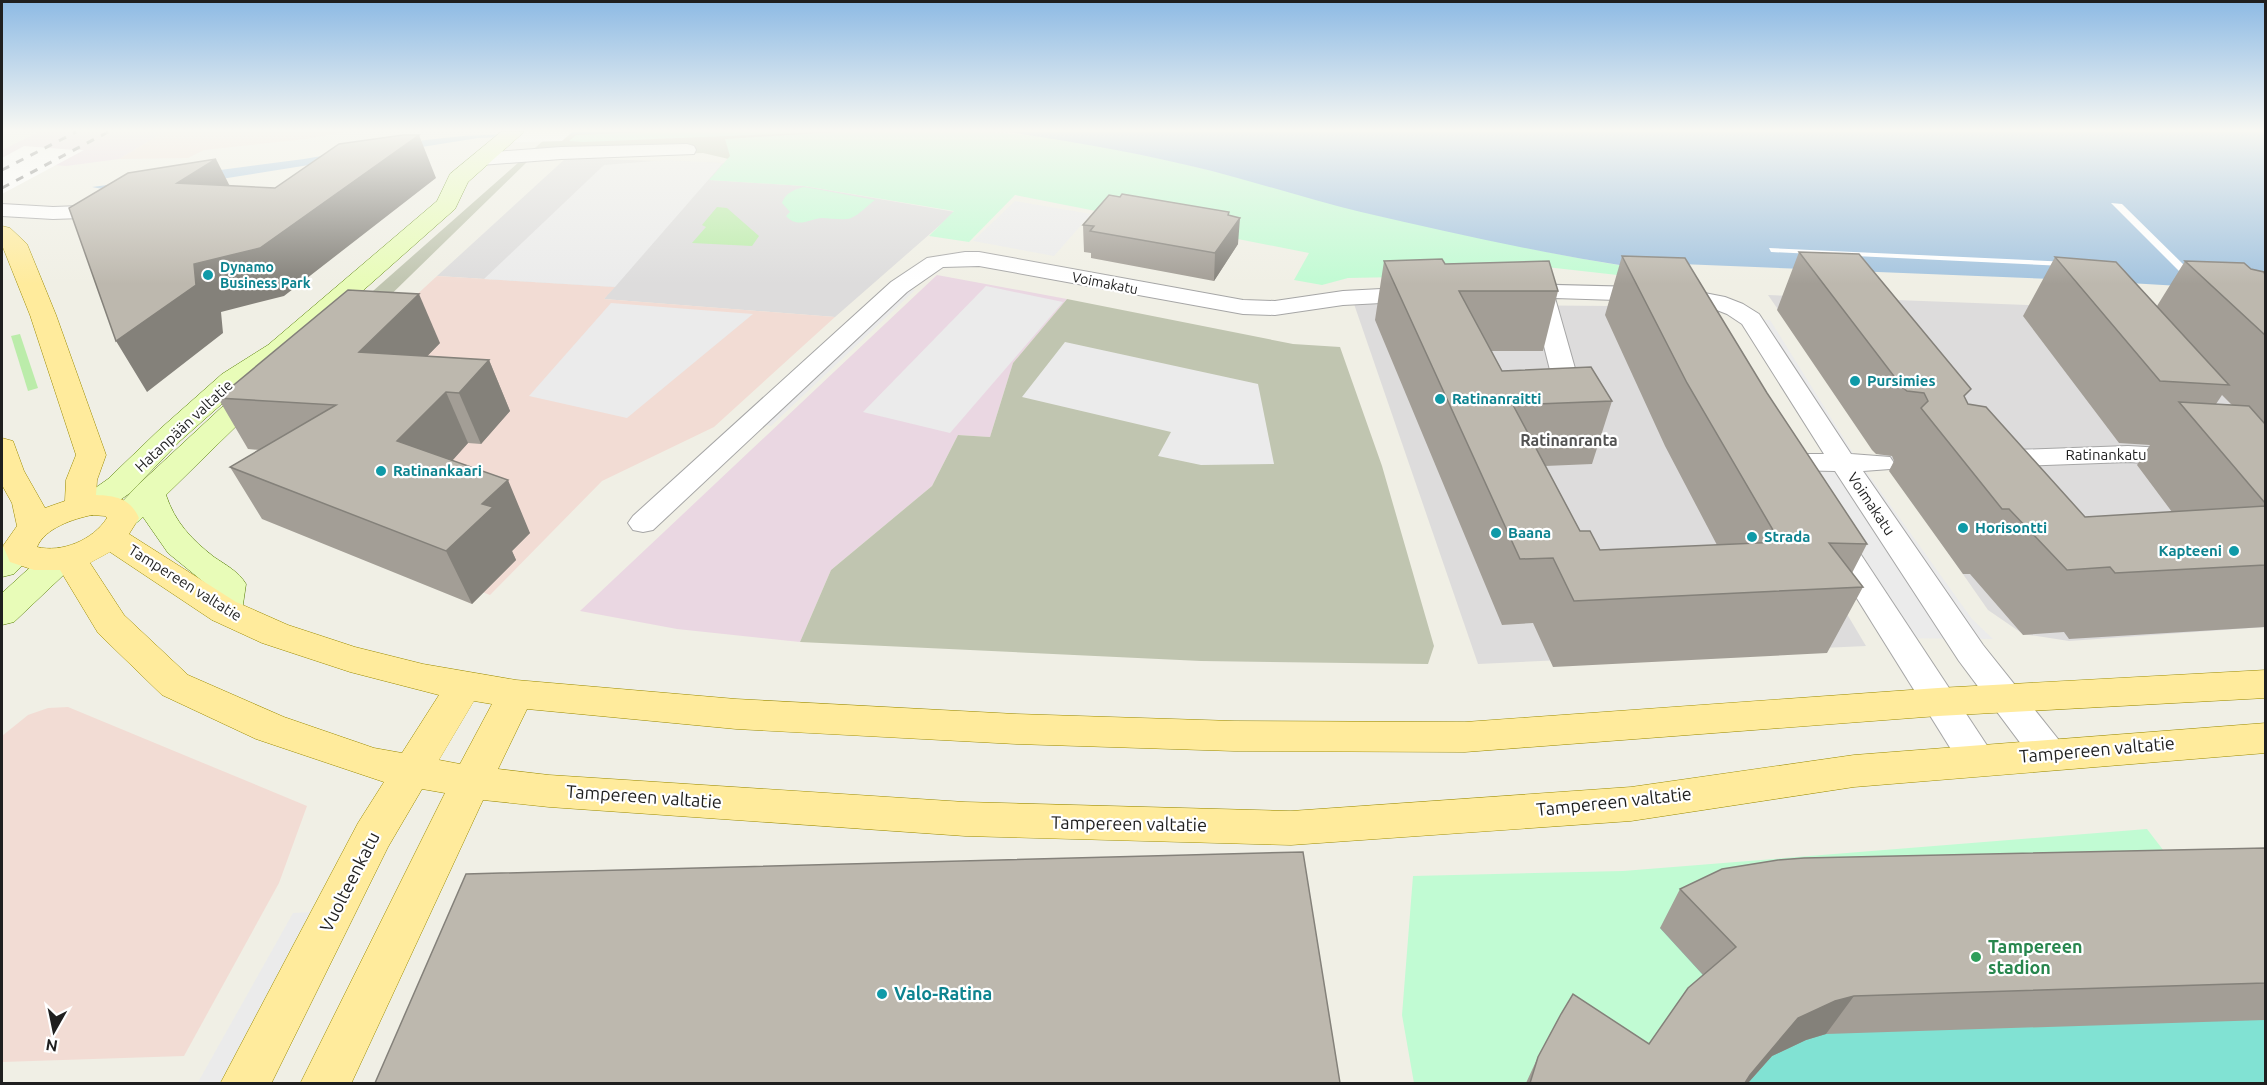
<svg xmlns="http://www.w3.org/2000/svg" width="2267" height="1085" font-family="Ubuntu,sans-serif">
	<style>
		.residential { fill: #dddcdc }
		.commercial { fill: #f2dcd4 }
		.industrial { fill: #ead7e2 }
		.construction { fill: #c0c5b0 }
		.grass { fill: #bbecaa }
		.park { fill: #c1fbd3 }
		.pitch { fill: #81e2d3 }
		.parking { fill: #ebebeb }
		.water { fill: #a4c4df }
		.pier { fill: #fff }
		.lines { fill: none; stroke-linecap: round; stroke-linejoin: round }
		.street-casing { stroke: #a6a6a6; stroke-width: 2 }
		.secondary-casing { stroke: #527b01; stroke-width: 1 }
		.primary-casing { stroke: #9b8b00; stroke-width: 1 }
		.street { fill: #fff; fill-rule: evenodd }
		.secondary { fill: #e8fcb8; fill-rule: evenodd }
		.primary { fill: #ffeb9c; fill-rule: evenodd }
		.rail { stroke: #6d6d6d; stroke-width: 3; stroke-dasharray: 8 8; stroke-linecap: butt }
		.wall { fill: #a39e96; fill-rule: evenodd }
		.shaded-wall { fill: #84817a }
		.building { fill: #bdb8ae; stroke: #84817a; stroke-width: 1.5 }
		.culture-dot { fill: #0f9aa8; stroke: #fff; stroke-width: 2 }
		.leisure-dot { fill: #2e9e5b; stroke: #fff; stroke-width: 2 }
		.labels { text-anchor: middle; stroke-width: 4.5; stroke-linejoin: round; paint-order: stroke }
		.far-culture-label { font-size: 14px; font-weight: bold; fill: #0d838f; stroke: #fff; text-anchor: start }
		.far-street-label { font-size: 14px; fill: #1f1f1f; stroke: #fff }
		.culture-label { font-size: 15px; font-weight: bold; fill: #0d838f; stroke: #fff; text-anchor: start }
		.street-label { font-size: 15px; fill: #1f1f1f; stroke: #fff }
		.neighbourhood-label { font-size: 16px; font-weight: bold; fill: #525252; stroke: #fff }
		.near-street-label { font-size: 18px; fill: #1f1f1f; stroke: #fff }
		.near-leisure-label { font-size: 18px; font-weight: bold; fill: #27864d; stroke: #fff; text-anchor: start }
		.near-culture-label { font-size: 18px; font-weight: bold; fill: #0d838f; stroke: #fff; text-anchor: start }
	</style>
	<rect width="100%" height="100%" fill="#f0efe5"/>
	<g class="residential">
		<path d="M566 158 724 163 710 180 804 186 955 212 835 317 604 299 614 287 437 276Z"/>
		<path d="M1768 295 2265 314V627L2069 641 2023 634 1988 610Z"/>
		<path d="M1354 304 1613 306 1667 312 1866 646 1478 664Z"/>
	</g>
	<g class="commercial">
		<path d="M164 132H344L306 139 204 150 188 158 119 159Z"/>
		<path d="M437 276 615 287 604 299 835 317 714 427 602 481 490 595 266 510 257 442Z"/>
		<path d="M68 707 307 806 279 883 184 1056 2 1062V736L28 715 48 708Z"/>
	</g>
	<g class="industrial">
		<path d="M39 132H164L119 159 66 166 2 161V150Z"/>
		<path d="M937 275 1067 299 1013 363 990 437 958 435 932 486 831 570 800 642 677 629 580 611Z"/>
	</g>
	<g class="construction">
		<path d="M553 132H943L776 170 703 153 530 159 329 355 279 374Z"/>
		<path d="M1067 299 1293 344 1340 347 1382 466 1434 646 1428 664 1201 661 800 642 831 570 932 486 958 435 990 437 1013 363Z"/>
	</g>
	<g class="grass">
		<path d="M717 207 727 208 759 236 752 246 692 243 706 227 702 225Z"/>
		<path d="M20 334 38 388 28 391 11 336Z"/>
	</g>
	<g class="park">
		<path d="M826 132 583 142 569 141 576 135 643 132Z"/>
		<path d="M835 132C920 132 1005 127 1089 144 1280 180 1465 245 1659 271L1662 280 1511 263 1497 275 1348 278 1322 285 1294 280 1309 253 1015 195 969 242 929 236 954 211 804 186 709 180 730 156 725 139Z"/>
		<path d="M803 187 810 188 875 200C868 205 859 215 851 218 843 221 831 218 822 218 809 219 798 229 786 216L790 212 782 203C785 193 794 190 803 187Z"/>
		<path d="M2147 829 2167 855 2265 1083H1414L1402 1015 1413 876 1623 871Z"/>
	</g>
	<path class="pitch" d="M2265 887V1083L1527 1084 1628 1081 1713 986 1660 928 1679 918Z"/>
	<g class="parking">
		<path d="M666 160 723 163 615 287 484 279 604 165Z"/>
		<path d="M1015 201 1091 214 1054 256 973 241Z"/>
		<path d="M986 286 1063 302 950 433 863 412Z"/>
		<path d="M899 287 915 290 771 426 753 421Z"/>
		<path d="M611 303 753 314 627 418 529 396Z"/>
		<path d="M1751 319 1770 320 1853 453 1972 619 1993 639 1883 638 1785 462 1841 461Z"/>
		<path d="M1065 342 1258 384 1274 464 1201 465 1158 456 1171 432 1022 397Z"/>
		<path d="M314 912 221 1083 197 1084 293 913Z"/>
	</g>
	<g class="water">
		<path d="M543 132H643L478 138 221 179 103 189 92 187 304 159 398 143 463 136Z"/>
		<path d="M1008 132H2265V291L2078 280 1656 263 1659 271C1559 257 1460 235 1361 212 1311 200 1262 184 1212 171 1145 154 1077 142 1008 132Z"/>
	</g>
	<g class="pier">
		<path d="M501 132H572L562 141 488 143Z"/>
		<path d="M24 146 75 150H84L2 194V158Z"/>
		<path d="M2111 203 2122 204 2186 267 2265 273V278L2179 271Z"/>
		<path d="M1769 248 2069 262 2064 266 1771 252Z"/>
	</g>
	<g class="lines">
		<g class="street-casing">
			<g id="street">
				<path d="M687 144 694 146 696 150 694 154 561 159 481 165 474 163 471 159 474 155 481 153 561 147Z"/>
				<path d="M2 204 53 207 110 205 117 207 120 211 117 215 110 217 53 219 2 216Z"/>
				<path d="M965 252H979L1243 300 1275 301 1343 291 1420 287 1428 289 1432 294 1428 299 1420 301 1343 305 1275 315 1243 314 979 266 943 267 907 292 653 530 643 532 633 530 628 523 633 516 891 282 927 258Z"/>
				<path d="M1519 284 1679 288 1725 297 1743 304 1759 314 1851 454 1890 457 1894 463 1890 469 1863 471 1983 645 2062 744 2067 754 2062 764 2049 768 2036 764 1959 661 1835 471 1785 470 1775 468 1771 462 1775 456 1785 454H1824L1742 324 1727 314 1709 307 1679 302 1555 298 1578 379 1564 395 1555 398 1531 395 1527 390 1531 385 1548 382 1552 378 1532 298 1511 296 1508 291 1511 286Z"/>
				<path d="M2266 441V457L2216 467 2128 462 1988 467 1978 465 1974 459 1978 453 1988 451 2128 446 2216 451Z"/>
				<path d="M1833 526 1844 529 1990 750 1995 760 1990 770 1977 774 1964 770 1818 536 1822 529Z"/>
			</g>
		</g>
		<g class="secondary-casing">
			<g id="secondary">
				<path d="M501 132H524L468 182 455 209 288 357 242 386 180 441 130 493 103 512 92 515 81 512 76 505 81 498 108 479 160 429 222 374 268 345 437 201 450 174Z"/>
				<path d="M260 379 270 381 274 387 270 393 166 495C175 522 191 539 214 557 226 565 239 572 246 584L242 611 236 620 224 623 212 620 206 611 211 588 168 553 143 517C133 527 126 529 112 525L107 518 138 485 250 381Z"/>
				<path d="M20 539 32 542 37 550 14 574 2 577V548L8 542Z"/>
				<path d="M60 548 72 551 77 559 72 567 14 622 2 625V593L48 551Z"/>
			</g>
		</g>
		<g class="primary-casing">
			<path id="primary" d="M2 226 10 228 27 244 56 315 106 455 97 480 96 495C116 496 130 498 139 518L129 534 236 602 288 625 355 647 423 664 516 680 736 699 1016 714 1234 721 1465 722 1938 688 2266 670V698L1938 716 1465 752 1234 751 1016 744 736 729 527 709 498 769 549 775 965 802 1291 811 1631 787 1854 755 2266 723V753L1854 787 1631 821 1291 845 965 836 549 807 483 800 351 1084H300L445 793 422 789 388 847 271 1084H220L358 823 384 782 256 739 162 695 98 633 60 570H34L10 562 3 546 17 526 12 503 2 485V438L13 441 24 471 45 508 65 501 66 480 76 455 30 315 2 245ZM92 515 105 516 107 518C93 540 62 553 37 547 45 528 73 519 92 515ZM110 552 212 620 262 643 350 672 439 695 402 753 374 748 284 717 188 675 124 615 90 563ZM474 701 492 704 460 764 439 760Z"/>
		</g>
		<use href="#street" class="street"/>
		<use href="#secondary" class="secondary"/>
		<use href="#primary" class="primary"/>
		<g class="rail">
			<path d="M2 170 76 132"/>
			<path d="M2 188 108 132"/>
		</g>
	</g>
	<g class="wall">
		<path d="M1229 212V216L1238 244 1214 281 1091 258V253L1084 252 1083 225Z"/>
		<path d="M1799 252 1965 399 1968 404 2085 517 2172 512 2137 465 2150 445 2119 443 2023 316 2055 257 2157 306 2185 261 2251 269 2265 275V627L2069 639 2064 632 2023 635 1970 574H1963L1889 471 1894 461 1892 456 1876 454 1872 450 1777 310ZM2222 395 2232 405 2216 404Z"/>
		<path d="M1622 256 1767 393 1867 544 1852 573 1863 587 1827 653 1553 667 1533 623 1502 625 1375 320 1384 261 1445 264 1558 291 1543 351H1491L1502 371 1612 401 1592 464 1545 466 1580 531 1600 550 1717 545 1665 446 1605 315Z"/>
		<path d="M440 343 427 356 489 360 510 411 481 444 468 443 452 461 530 533 512 551 516 560 472 604 262 519 230 467 260 450 248 449 218 398Z"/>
		<path d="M2265 848V1020L1826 1034 1806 1040 1772 1056 1748 1083H1526L1538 1057 1649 1044 1703 975 1660 928 1680 889Z"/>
	</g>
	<g class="shaded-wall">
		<path d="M419 135 436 178 284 296 221 312 223 333 147 392 116 341 194 264Z"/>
		<path d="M216 159 239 204 177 183Z"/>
		<path d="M1229 212 1228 234 1240 218 1238 244 1214 281 1215 253 1228 215Z"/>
		<path d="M419 294 440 343 383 402 359 352Z"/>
		<path d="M489 360 510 411 481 444 459 393Z"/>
		<path d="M446 392 468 443 422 494 397 441Z"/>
		<path d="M508 480 530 533 512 551 516 560 472 604 446 551 482 504Z"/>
		<path d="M1854 996 1826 1034 1806 1040 1772 1056 1748 1083H1744L1750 1075 1798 1018 1835 1001Z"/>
	</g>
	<g class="building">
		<path d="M403 135H419L260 248 194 264 196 285 116 341 69 208 128 173 216 159 177 183 275 188 339 144Z"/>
		<path d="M1122 194 1229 212 1228 215 1240 218 1215 253 1090 231 1094 226 1083 225 1109 195 1120 197Z"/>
		<path d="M1799 252 1859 254 1971 389 1964 396 1968 404 1986 407 2085 517 2265 506V565L2115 573 2110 567 2067 570 2009 509H2002L1921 408 1928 401 1924 393 1907 391 1903 388Z"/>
		<path d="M1622 256 1685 258 1767 393 1867 544 1829 543 1863 587 1574 601 1553 558 1520 559 1384 261 1442 259 1445 264 1549 261 1558 291H1459L1502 371 1591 367 1612 401 1513 405 1580 531H1590L1600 550 1780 542 1687 383Z"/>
		<path d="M2055 257 2116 262 2229 385 2160 381Z"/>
		<path d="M2185 261 2244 263 2251 269 2264 272 2265 275V335Z"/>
		<path d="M348 290 419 294 359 352 489 360 459 393 446 392 397 441 508 480 482 504 493 507 446 551 230 467 336 405 218 398Z"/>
		<path d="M2179 402 2249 406 2265 424V503Z"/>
		<path d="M2265 848V983L1854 996 1835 1001 1798 1018 1750 1075 1745 1083H1530L1538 1057 1561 1014 1573 994 1649 1044 1688 988 1736 947 1680 889 1722 869 1778 860 1804 858Z"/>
		<path d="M1303 852 1340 1083H375L466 874Z"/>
	</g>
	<linearGradient id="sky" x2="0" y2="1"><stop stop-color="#8dbae4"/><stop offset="0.46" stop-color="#f8f8f3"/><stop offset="1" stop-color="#f8f8f3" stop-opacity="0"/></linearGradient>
	<rect width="2267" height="284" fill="url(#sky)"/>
	<g class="culture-dot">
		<circle cx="208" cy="275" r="6"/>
		<circle cx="1855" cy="381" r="6"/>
		<circle cx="1440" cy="399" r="6"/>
		<circle cx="381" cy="471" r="6"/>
		<circle cx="1963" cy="528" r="6"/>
		<circle cx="1496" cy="533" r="6"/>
		<circle cx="1752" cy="537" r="6"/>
		<circle cx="2234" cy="551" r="6"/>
		<circle cx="882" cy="994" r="6"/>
	</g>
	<circle class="leisure-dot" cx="1976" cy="957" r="6"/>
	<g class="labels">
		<g class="far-culture-label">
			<text x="220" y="272">Dynamo<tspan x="220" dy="16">Business Park</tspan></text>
		</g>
		<g class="far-street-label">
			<text transform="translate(1105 283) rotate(11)" y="5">Voimakatu</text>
		</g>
		<g class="culture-label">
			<text x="1867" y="386">Pursimies</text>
			<text x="1452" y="404">Ratinanraitti</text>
			<text x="393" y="476">Ratinankaari</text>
			<text x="1975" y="533">Horisontti</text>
			<text x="1508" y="538">Baana</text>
			<text x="1764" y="542">Strada</text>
			<text x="2222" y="556" text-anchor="end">Kapteeni</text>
		</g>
		<g class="street-label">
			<text transform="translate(184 426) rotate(-43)" y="5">Hatanpään valtatie</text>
			<text x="2106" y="460">Ratinankatu</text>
			<text transform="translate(1871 504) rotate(56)" y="5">Voimakatu</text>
			<text transform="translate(185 583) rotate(32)" y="5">Tampereen valtatie</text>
		</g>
		<g class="neighbourhood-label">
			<text x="1569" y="446">Ratinanranta</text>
		</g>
		<g class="near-street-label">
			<text transform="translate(2097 750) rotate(-5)" y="6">Tampereen valtatie</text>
			<text transform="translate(644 797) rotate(4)" y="6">Tampereen valtatie</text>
			<text transform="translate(1614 802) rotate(-6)" y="6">Tampereen valtatie</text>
			<text transform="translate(1129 824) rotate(1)" y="6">Tampereen valtatie</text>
			<text transform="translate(350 882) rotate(-63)" y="6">Vuolteenkatu</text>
		</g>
		<g class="near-leisure-label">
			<text x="1988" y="953">Tampereen<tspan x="1988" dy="21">stadion</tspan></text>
		</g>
		<g class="near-culture-label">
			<text x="894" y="1000">Valo-Ratina</text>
		</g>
	</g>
	<rect width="2267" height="1085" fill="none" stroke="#1f1f1f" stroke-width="6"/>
	<g transform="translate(54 1031) rotate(189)" stroke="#ffffff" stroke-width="4.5" paint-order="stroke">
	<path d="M0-4.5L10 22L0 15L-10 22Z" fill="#1f1f1f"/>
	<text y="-9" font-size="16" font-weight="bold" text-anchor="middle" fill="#1f1f1f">N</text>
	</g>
</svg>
